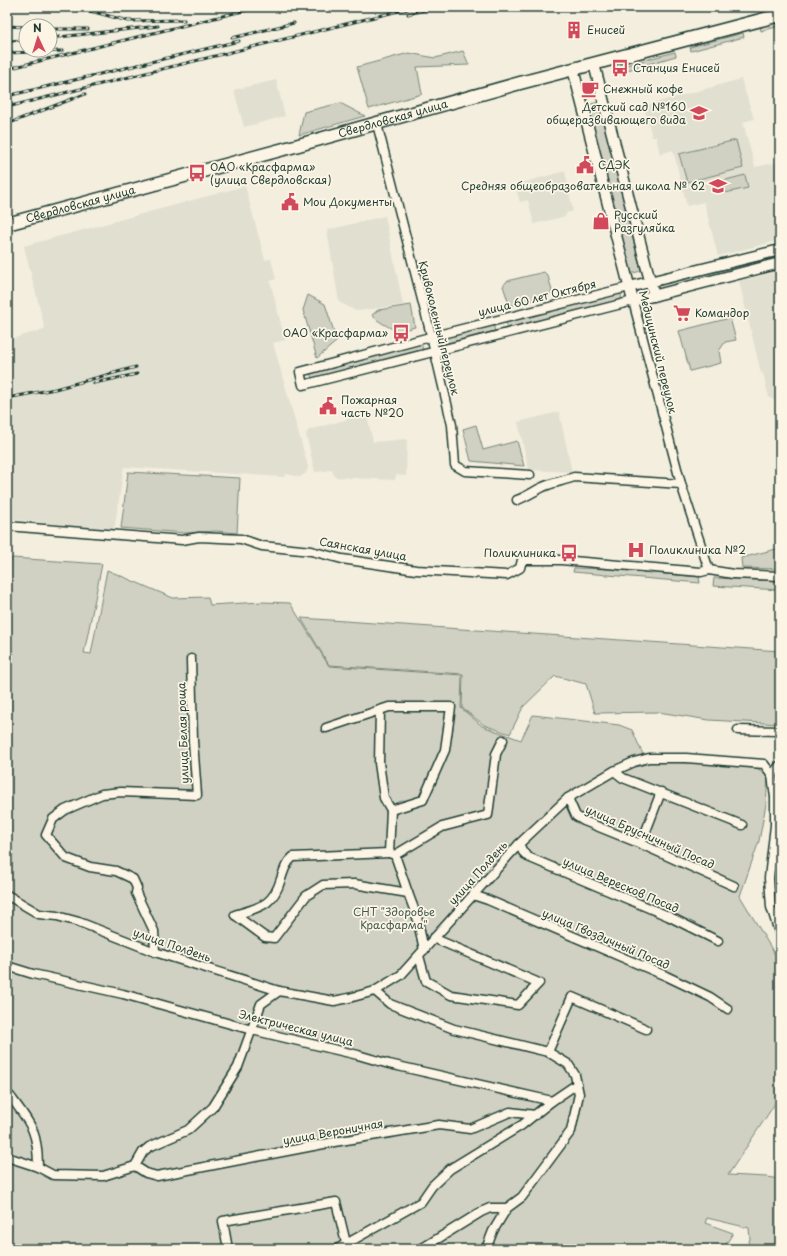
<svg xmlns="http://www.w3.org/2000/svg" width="787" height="1256" font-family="'Playpen Sans',sans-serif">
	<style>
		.built { fill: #e1dfd0 }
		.green { fill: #d0d1c2; stroke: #78877b }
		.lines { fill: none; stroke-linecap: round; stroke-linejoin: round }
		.minor-casing { stroke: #1f3d34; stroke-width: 11 }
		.major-casing { stroke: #1f3d34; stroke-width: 13 }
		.highway-casing { stroke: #1f3d34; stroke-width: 15 }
		.minor { stroke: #fcf5e5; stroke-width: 8 }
		.major { stroke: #fcf5e5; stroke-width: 10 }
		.highway { stroke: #fcf5e5; stroke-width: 12 }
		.rail-casing { stroke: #1f3d34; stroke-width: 3 }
		.rail { stroke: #fcf5e5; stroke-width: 1.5; stroke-dasharray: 4.5; stroke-linecap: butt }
		.labels { text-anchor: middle; stroke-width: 3.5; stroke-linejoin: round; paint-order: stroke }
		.poi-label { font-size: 11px; fill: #1f3d34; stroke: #fcf5e5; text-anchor: start }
		.street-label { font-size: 11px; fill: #1f3d34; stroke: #fcf5e5 }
		.park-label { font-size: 11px; fill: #425b50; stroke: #fcf5e5 }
	</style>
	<rect width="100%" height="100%" fill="#f3eede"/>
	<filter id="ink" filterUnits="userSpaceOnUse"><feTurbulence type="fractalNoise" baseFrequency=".025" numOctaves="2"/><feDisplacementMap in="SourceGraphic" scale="8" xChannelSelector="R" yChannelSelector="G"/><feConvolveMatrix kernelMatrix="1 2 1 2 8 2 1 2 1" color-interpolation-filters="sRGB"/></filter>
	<g filter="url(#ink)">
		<g class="built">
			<path d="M741 79 754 119 743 122 755 167 780 162V240L718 256 704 202 687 206 673 150 660 154 656 137H652L644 106Z"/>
			<path d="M276 80 285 116 244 127 234 90Z"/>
			<path d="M565 171 573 211 566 213V216L534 224 528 200 520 202 515 185Z"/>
			<path d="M245 186 265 260 271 259 276 279 270 281 285 340 273 343 308 467 306 473 300 477 286 474 284 477 124 467 114 530 7 519V338L8 340 45 329 24 246Z"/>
			<path d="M385 216 403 305 356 311 339 302 327 230Z"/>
			<path d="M780 271V404L769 397 763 373H761L739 281Z"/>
			<path d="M559 412 572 472 529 470 518 422Z"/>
			<path d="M367 416 373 442 407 439 406 476 396 475 395 480 335 477 332 470 315 472 306 434 309 430 356 417 357 419Z"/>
		</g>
		<g class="green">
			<path d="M780 21V26L761 31 760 26Z"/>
			<path d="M743 33 744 37 691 51 690 47Z"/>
			<path d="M463 51 469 65 417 67 422 94 369 109 357 67 409 53 435 58Z"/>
			<path d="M675 52 676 56 624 71 622 66Z"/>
			<path d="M599 102 641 271 629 274 587 105Z"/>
			<path d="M340 103 365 116 299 135 304 112Z"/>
			<path d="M736 140 743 168 687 182 679 154Z"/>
			<path d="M745 175 748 188 725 193 722 181Z"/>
			<path d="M544 272 548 276 552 291 549 296 513 305 509 304 503 286 507 281Z"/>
			<path d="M620 292 622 299 507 328 506 321Z"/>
			<path d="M308 295 325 304 337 341 317 358 303 310Z"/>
			<path d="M411 305 415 327C410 328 401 332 396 330 391 329 374 319 372 315L378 310Z"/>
			<path d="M730 318 736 340 725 342 719 351 721 363 690 371 679 331Z"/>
			<path d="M493 323 495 332 441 345 439 337Z"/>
			<path d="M421 343 423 350 312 378 310 373Z"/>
			<path d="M476 425 483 450 517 441 524 466 471 461 463 429Z"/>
			<path d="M128 472 240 478 237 533 216 531 185 533 121 528Z"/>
			<path d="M780 548V569L742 568 741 558Z"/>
			<path d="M12 558 102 564 84 653 91 654 107 570 173 598 208 597 210 605 262 602 290 603 329 666 462 675 461 708 482 726 521 740 533 715 619 725 632 730 646 761 753 766 768 775 766 804 759 841 740 896 780 963V1096L728 1175 767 1177 780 1179V1249H746L750 1239 749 1228 707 1218 705 1223 733 1233 723 1249H7V568Z"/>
			<path d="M574 568 609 569 699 577 700 583 573 572Z"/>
			<path d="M714 578 780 581V590L713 586Z"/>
			<path d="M301 618 780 651V724L709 720 658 712 595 713 586 684 555 676 523 707 510 734 484 725 462 708 463 674 329 665Z"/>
		</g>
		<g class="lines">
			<g class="minor-casing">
				<g id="minor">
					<path d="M377 124 429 327 452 425 455 465 465 471 530 475"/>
					<path d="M629 287 430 337 300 372 303 385 633 301 681 484 709 570"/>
					<path d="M517 500C526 497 534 491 543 487 553 482 564 481 574 477L681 484"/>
					<path d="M7 526 182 540 199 537 241 539 262 546 311 551 342 559 416 570 507 575 520 568 522 560H561L701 572 709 570 733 574 780 576"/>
					<path d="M380 710 379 763 384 798 391 810 389 853 395 855 408 893"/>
					<path d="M326 728 389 707H451L445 750 423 800 391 810"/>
					<path d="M738 730 780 731"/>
					<path d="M614 771 623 778 742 825"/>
					<path d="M772 775 780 765"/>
					<path d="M568 798 576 816 584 821 641 844 734 886"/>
					<path d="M519 844 523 852 528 857 668 916 718 941"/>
					<path d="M641 844 661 792"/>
					<path d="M395 855 442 827 488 815 496 754 503 740"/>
					<path d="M7 895 39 914 57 916 79 922 155 952 279 991 334 1001 349 998 375 991 401 975 519 844 568 798 614 771 634 762 649 758H686L764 764 772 775 775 797V825L769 878 771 907 780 935"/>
					<path d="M473 895 488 900 666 976 710 997 728 1009"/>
					<path d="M235 915 265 937 274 938 306 896 323 885 354 884 408 893 417 917 424 950"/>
					<path d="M235 915C260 907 273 906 281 879 284 870 286 863 293 857L389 853"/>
					<path d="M155 952 154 931 136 893 137 888 133 879 116 871 90 867 66 858 46 835 53 819 65 810 102 794 121 792 197 795 193 741 191 659"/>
					<path d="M419 956 426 981 451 995 518 1005 539 983 433 938"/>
					<path d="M7 966 33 974 123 994 252 1030 358 1055 389 1064 552 1101 577 1084"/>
					<path d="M375 991 390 1004 454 1029 548 1052 568 1064 575 1075 579 1094 571 1131 522 1197 507 1208H490L481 1212 421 1249"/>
					<path d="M548 1052 572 997 646 1029"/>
					<path d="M7 1097 10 1096C31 1124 38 1131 38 1167"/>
					<path d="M7 1157 38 1167 53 1175 103 1176 135 1166 143 1152 149 1147 188 1130 213 1107 238 1067 261 1004 279 991"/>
					<path d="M135 1166 146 1173 157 1176 334 1142 439 1125 470 1129 510 1112 535 1115"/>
					<path d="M228 1249 223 1221 336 1202 346 1243"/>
					<path d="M337 1249 421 1202 432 1186 450 1169 522 1125 552 1101"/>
					<path d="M486 1249 493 1231 507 1208"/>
				</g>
			</g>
			<g class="major-casing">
				<g id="major">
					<path d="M594 64 654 296"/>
					<path d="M573 69 633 301 780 263"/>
					<path d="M629 287 780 250"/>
				</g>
			</g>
			<g class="highway-casing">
				<g id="highway">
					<path id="s1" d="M7 224 295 146 520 83 780 15"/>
				</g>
			</g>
			<use href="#minor" class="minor"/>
			<use href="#major" class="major"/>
			<use href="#highway" class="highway"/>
			<g class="rail-casing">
				<g id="rail">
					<path d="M75 7 128 21 184 20"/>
					<path d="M408 14 437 7"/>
					<path d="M7 26 26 27"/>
					<path d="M50 29H88"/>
					<path d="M50 38 158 26"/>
					<path d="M232 38 294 23"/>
					<path d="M7 41 26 40"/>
					<path d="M7 53 62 51"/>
					<path d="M7 69 259 7"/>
					<path d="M7 96 239 41"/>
					<path d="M7 107 415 7"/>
					<path d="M7 124 85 94"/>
					<path d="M94 383 137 374"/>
					<path d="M7 398 55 389 136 367"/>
				</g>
			</g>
			<use href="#rail" class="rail"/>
		</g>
	</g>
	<defs>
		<g id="building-bare" transform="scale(1.38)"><path d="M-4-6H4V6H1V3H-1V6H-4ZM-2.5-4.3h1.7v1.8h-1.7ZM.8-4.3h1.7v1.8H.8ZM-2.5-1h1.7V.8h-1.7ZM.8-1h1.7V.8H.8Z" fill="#d1495b" stroke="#fcf5e5" stroke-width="2.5" paint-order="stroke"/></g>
		<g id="bus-bare" transform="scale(1.38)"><path d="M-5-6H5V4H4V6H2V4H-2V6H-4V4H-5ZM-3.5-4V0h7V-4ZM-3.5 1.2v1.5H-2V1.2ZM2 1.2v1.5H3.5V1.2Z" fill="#d1495b" stroke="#fcf5e5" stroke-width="2.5" paint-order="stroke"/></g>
		<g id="cafe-bare" transform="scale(1.38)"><path d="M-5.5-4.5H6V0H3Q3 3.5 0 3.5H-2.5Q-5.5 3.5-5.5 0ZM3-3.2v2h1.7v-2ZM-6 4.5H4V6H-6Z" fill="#d1495b" stroke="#fcf5e5" stroke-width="2.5" paint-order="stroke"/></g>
		<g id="school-bare" transform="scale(1.38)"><path d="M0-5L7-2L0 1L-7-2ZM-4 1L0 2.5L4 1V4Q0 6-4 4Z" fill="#d1495b" stroke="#fcf5e5" stroke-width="2.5" paint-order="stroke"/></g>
		<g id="civic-bare" transform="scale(1.38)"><path d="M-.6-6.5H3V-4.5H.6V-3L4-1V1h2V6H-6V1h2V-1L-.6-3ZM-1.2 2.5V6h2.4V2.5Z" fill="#d1495b" stroke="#fcf5e5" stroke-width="2.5" paint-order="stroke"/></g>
		<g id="shop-bare" transform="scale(1.38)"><path d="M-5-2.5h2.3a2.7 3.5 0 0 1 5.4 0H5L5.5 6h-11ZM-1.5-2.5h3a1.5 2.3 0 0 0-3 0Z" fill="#d1495b" stroke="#fcf5e5" stroke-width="2.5" paint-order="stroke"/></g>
		<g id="supermarket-bare" transform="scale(1.38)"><path d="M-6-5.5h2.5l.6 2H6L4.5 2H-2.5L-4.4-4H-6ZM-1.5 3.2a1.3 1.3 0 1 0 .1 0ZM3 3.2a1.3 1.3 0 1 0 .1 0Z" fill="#d1495b" stroke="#fcf5e5" stroke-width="2.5" paint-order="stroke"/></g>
		<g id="hospital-bare" transform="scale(1.38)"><path d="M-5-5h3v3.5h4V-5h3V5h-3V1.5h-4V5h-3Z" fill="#d1495b" stroke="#fcf5e5" stroke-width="2.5" paint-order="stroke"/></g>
	</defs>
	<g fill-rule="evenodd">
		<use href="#building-bare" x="574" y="30"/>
		<use href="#bus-bare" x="620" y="68"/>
		<use href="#cafe-bare" x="590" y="89"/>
		<use href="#school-bare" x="699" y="113"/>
		<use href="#civic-bare" x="585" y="165"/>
		<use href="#bus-bare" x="197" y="173"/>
		<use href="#school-bare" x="718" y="186"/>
		<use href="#civic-bare" x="290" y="202"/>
		<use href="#shop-bare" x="601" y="221"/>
		<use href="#supermarket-bare" x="682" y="313"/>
		<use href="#bus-bare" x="401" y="333"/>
		<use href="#civic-bare" x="328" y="406"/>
		<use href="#hospital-bare" x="636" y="550"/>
		<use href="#bus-bare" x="569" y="553"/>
	</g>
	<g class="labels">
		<g class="poi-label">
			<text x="587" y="34">Енисей</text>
			<text x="633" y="72">Станция Енисей</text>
			<text x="603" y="93">Снежный кофе</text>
			<text x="686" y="111" text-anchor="end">Детский сад №160<tspan x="686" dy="13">общеразвивающего вида</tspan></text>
			<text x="598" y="169">СДЭК</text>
			<text x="210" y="171">ОАО «Красфарма»<tspan x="210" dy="13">(улица Свердловская)</tspan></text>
			<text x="705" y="190" text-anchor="end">Средняя общеобразовательная школа № 62</text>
			<text x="303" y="206">Мои Документы</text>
			<text x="614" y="219">Русский<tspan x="614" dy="13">Разгуляйка</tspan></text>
			<text x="695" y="317">Командор</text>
			<text x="388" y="337" text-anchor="end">ОАО «Красфарма»</text>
			<text x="341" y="404">Пожарная<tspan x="341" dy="13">часть №20</tspan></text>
			<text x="649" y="554">Поликлиника №2</text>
			<text x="556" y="557" text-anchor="end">Поликлиника</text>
		</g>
		<g class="street-label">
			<text dy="4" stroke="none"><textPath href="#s1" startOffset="400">Свердловская улица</textPath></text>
			<text dy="4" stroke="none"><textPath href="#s1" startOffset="76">Свердловская улица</textPath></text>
			<text transform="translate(537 298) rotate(-14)" y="4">улица 60 лет Октября</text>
			<text transform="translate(439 328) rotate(76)" y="4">Кривоколенный переулок</text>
			<text transform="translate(658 352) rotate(76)" y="4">Медицинский переулок</text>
			<text transform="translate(363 549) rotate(10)" y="4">Саянская улица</text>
			<text transform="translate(183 733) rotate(-92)" y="4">улица Белая роща</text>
			<text transform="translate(650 837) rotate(24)" y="4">улица Брусничный Посад</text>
			<text transform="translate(478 873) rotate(-48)" y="4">улица Полдень</text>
			<text transform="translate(621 885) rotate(23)" y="4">улица Вересков Посад</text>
			<text transform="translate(606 939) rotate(23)" y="4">улица Гвоздичный Посад</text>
			<text transform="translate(172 945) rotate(19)" y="4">улица Полдень</text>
			<text transform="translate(296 1028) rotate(14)" y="4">Электрическая улица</text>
			<text transform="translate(333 1132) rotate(-10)" y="4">улица Вероничная</text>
		</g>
		<g class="park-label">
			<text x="394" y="916">СНТ "Здоровье<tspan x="394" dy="13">Красфарма"</tspan></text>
		</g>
	</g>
	<rect width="787" height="1256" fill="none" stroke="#fcf5e5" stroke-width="24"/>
	<rect x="12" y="12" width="763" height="1232" fill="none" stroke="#1f3d34" stroke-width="1.5" filter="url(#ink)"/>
	<g transform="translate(38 38) rotate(356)"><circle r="19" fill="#fcf5e5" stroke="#a4ab9e"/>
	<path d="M0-3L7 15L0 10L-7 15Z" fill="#d1495b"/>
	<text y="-6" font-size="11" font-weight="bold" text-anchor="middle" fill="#1f3d34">N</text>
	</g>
</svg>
